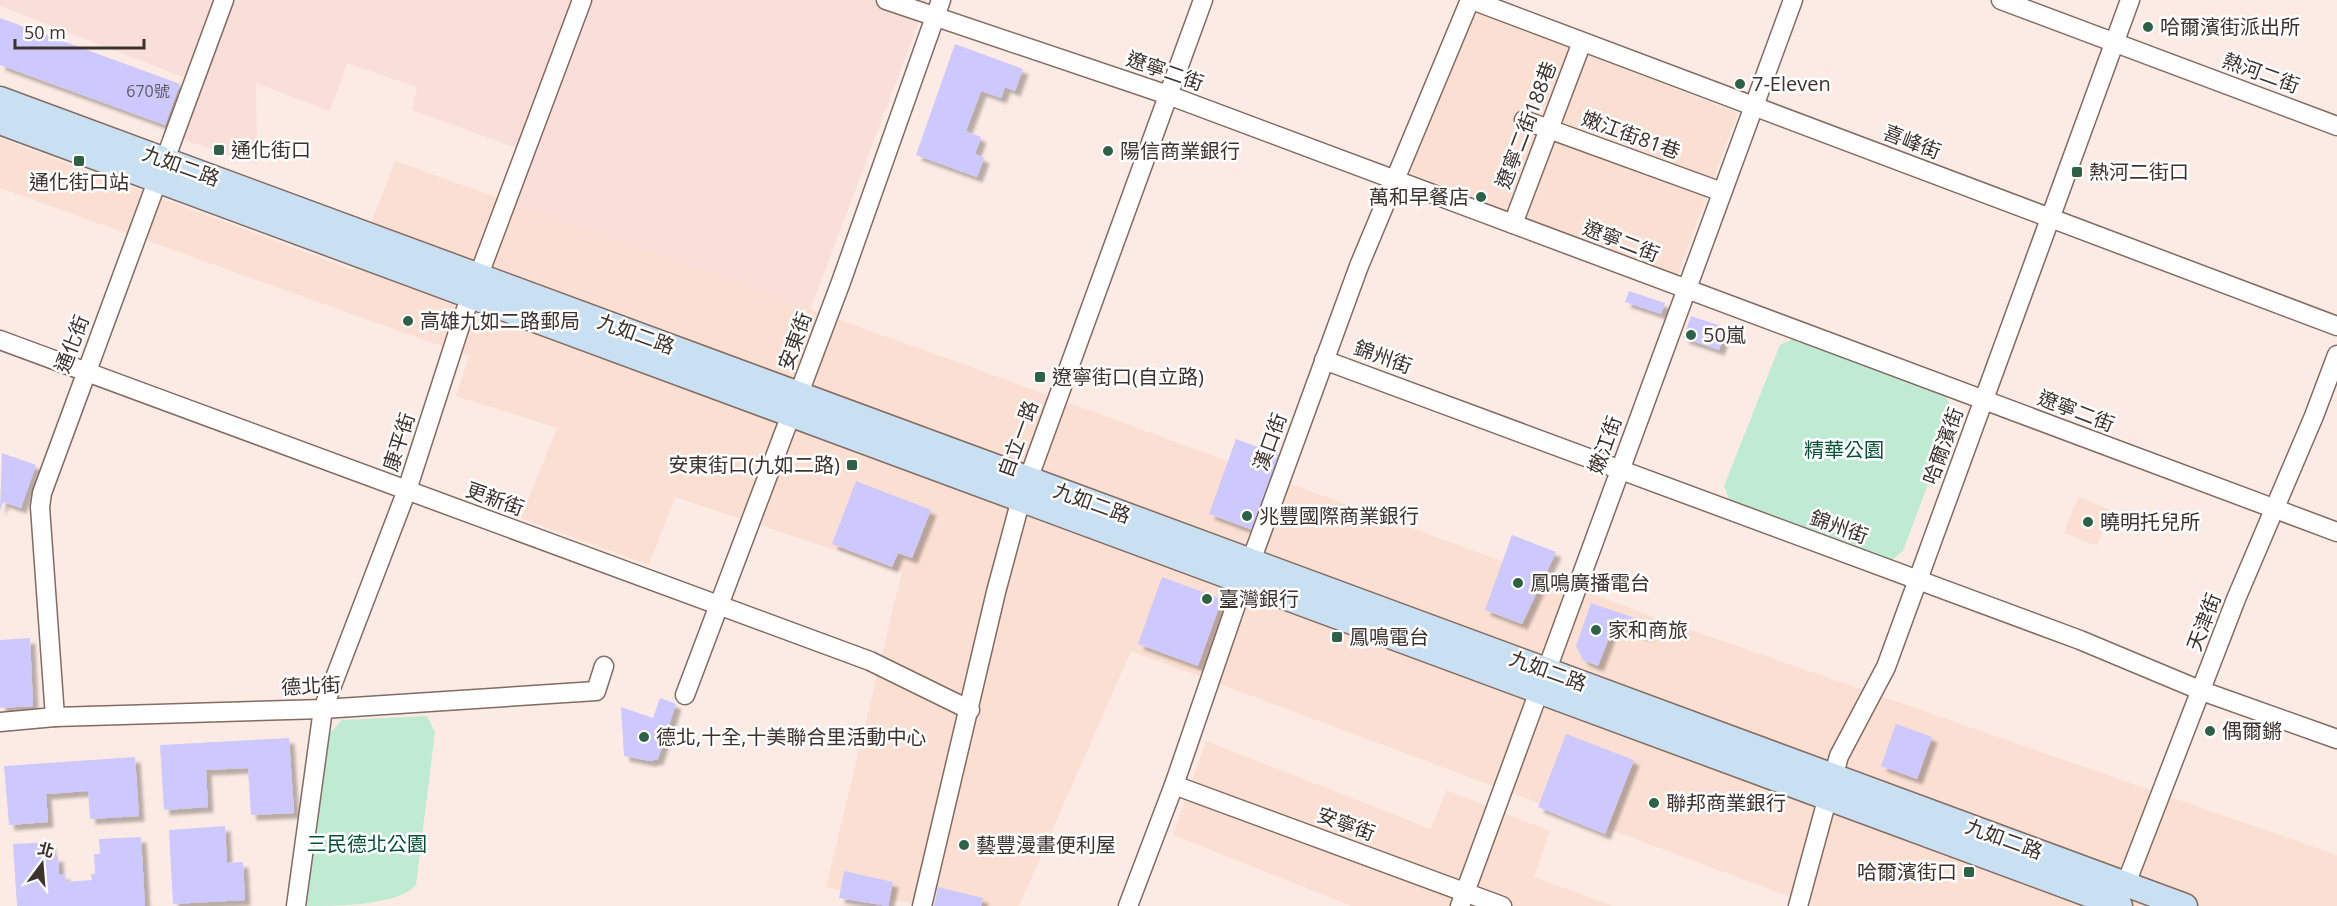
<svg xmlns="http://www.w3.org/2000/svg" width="2337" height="906" font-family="'Open Sans','Noto Sans TC',sans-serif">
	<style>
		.built { fill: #fbdfd2 }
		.industrial { fill: #f9ded9 }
		.green { fill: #beebd2 }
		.building { fill: #cdc8fe; filter: url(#shadow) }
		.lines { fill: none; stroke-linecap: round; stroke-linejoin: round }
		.street-casing { stroke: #836b61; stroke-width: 21 }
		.secondary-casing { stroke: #836b61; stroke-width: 27 }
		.street { stroke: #fff; stroke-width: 18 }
		.secondary { stroke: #c8e0f2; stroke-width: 24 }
		.poi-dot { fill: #2e6247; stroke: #fff; stroke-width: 2 }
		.labels { text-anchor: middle; stroke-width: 5; stroke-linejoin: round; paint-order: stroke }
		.number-label { font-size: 16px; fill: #615862 }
		.poi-label { font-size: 20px; fill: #3d332e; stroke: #fff; text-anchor: start }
		.street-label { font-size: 20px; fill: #3d332e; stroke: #fff }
		.park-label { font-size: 20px; fill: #035236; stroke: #fff }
	</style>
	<defs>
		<filter id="shadow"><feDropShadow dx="5.5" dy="5.5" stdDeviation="1.5" flood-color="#0004"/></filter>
	</defs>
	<rect width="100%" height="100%" fill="#fcebe4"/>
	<g class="built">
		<path d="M1471 9 1738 113 1677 276 1410 173Z"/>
		<path d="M0 138 353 270 395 161 946 358 1671 623 2337 855V906H1815L1131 651 1019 906H924L826 887 902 572 675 497 649 565 521 518 557 428 456 396 469 356 0 188Z"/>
		<path d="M2078 497 2111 510 2097 546 2064 533Z"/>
		<path d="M1206 741 1431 829 1446 790 1550 831 1534 877 1613 906H1352L1173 835Z"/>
	</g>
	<path class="industrial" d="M0 0H927L810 310 500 199 519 149 412 110 417 87 347 63 330 111 256 83 257 164 163 133 183 77 0 6Z"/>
	<g class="green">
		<path d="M1794 338 1944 394 1955 412 1903 551 1891 561 1730 502 1724 486 1780 345Z"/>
		<path d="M427 716 435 732 416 885C397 906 335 906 306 906L303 902 330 733 342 720Z"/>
	</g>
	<g class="building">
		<path d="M0 18 180 84 165 125 0 65Z"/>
		<path d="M955 44 1023 69 1015 91 1005 87 1001 98 981 91 966 131 981 137 975 154 984 158 977 177 916 155Z"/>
		<path d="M1629 291 1665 303 1661 314 1625 302Z"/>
		<path d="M1691 316 1727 328 1719 350 1683 338Z"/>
		<path d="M1236 439 1282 456 1255 531 1209 514Z"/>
		<path d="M2 453 36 465 21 508 3 502 0 511Z"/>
		<path d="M856 481 931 510 912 558 898 553 892 567 832 544Z"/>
		<path d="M1512 535 1556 552 1522 624 1485 610Z"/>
		<path d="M1162 577 1222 599 1198 666 1138 644Z"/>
		<path d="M1591 603 1652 624 1647 636 1614 625 1598 666 1583 660 1576 646Z"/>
		<path d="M30 638 33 706 0 708V640Z"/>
		<path d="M660 698 676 704 658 759 650 761 624 756 621 707 653 718Z"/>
		<path d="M1896 724 1932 737 1917 779 1881 766Z"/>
		<path d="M1566 734 1634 760 1605 834 1538 807Z"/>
		<path d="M289 738 294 813 251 815 248 768 206 770 208 807 164 810 160 745Z"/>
		<path d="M135 757 139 816 90 819 88 791 46 794 48 822 9 825 4 766Z"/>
		<path d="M225 826 227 863 243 862 245 900 173 904 169 830Z"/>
		<path d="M141 837 145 906H17L13 844 50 842 51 857 58 856 59 875 65 874 66 882 92 880 91 874H95L94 854H100L99 839Z"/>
		<path d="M844 871 893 882 888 906 839 898Z"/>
		<path d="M938 887 983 898 981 906H934Z"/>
	</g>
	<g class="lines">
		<g class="street-casing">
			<g id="street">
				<path d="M886 0 1168 95 2337 532"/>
				<path d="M1472 0 2337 326"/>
				<path d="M2001 0 2337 126"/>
				<path d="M1524 120 1722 192"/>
				<path d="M1513 224 1582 42"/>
				<path d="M0 340 870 661 970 710"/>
				<path d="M1324 360 2080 640 2202 691 2337 739"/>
				<path d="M685 695 841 282 941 0"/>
				<path d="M55 717 40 507 42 493 224 0"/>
				<path d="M0 722 55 717 323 709 596 691 604 666"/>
				<path d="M1174 785 1502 906"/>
				<path d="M2122 894 2236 599 2314 416 2337 355"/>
				<path d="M296 906 323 709 407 490 462 320 582 0"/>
				<path d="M922 906 996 592 1021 499 1203 0"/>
				<path d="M1128 906 1174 785 1251 561 1359 266 1470 0"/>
				<path d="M1460 906 1793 0"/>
				<path d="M1798 906 1839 756 1886 667 2130 0"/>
			</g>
		</g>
		<g class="secondary-casing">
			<g id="secondary">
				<path d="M0 99 2185 906"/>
				<path d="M0 122 2120 906"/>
			</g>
		</g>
		<use href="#street" class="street"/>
		<use href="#secondary" class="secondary"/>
	</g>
	<g class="poi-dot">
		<circle cx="2148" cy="27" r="6"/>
		<circle cx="1740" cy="84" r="6"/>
		<rect x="213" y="144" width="12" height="12" rx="3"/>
		<circle cx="1108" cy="151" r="6"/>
		<rect x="73" y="155" width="12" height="12" rx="3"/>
		<rect x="2071" y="166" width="12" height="12" rx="3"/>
		<circle cx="1481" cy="197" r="6"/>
		<circle cx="408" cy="321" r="6"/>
		<circle cx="1691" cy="335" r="6"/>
		<rect x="1034" y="371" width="12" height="12" rx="3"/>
		<rect x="846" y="459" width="12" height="12" rx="3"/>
		<circle cx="1247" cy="516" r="6"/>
		<circle cx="2088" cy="522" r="6"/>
		<circle cx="1518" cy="583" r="6"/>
		<circle cx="1207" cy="599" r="6"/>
		<circle cx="1596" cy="630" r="6"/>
		<rect x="1331" y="631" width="12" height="12" rx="3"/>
		<circle cx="2210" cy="731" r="6"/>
		<circle cx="644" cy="737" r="6"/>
		<circle cx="1654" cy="803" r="6"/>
		<circle cx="964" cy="845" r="6"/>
		<rect x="1963" y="866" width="12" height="12" rx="3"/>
	</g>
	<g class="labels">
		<g class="number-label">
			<text x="148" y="97">670號</text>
		</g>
		<g class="poi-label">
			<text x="2160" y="34">哈爾濱街派出所</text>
			<text x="1752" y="91">7-Eleven</text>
			<text x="231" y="157">通化街口</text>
			<text x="1120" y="158">陽信商業銀行</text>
			<text x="2089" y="179">熱河二街口</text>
			<text x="79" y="189" text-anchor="middle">通化街口站</text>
			<text x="1469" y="204" text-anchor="end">萬和早餐店</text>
			<text x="420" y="328">高雄九如二路郵局</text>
			<text x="1703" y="342">50嵐</text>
			<text x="1052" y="384">遼寧街口(自立路)</text>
			<text x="840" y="472" text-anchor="end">安東街口(九如二路)</text>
			<text x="1259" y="523">兆豐國際商業銀行</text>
			<text x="2100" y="529">曉明托兒所</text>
			<text x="1530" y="590">鳳鳴廣播電台</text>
			<text x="1219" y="606">臺灣銀行</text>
			<text x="1608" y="637">家和商旅</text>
			<text x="1349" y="644">鳳鳴電台</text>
			<text x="2222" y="738">偶爾鏘</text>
			<text x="656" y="744">德北,十全,十美聯合里活動中心</text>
			<text x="1666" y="810">聯邦商業銀行</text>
			<text x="976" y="852">藝豐漫畫便利屋</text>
			<text x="1957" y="879" text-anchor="end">哈爾濱街口</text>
		</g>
		<g class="street-label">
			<text transform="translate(1165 71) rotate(19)" y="7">遼寧二街</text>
			<text transform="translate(2261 73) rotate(20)" y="7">熱河二街</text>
			<text transform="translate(1526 125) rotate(-69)" y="7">遼寧二街188巷</text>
			<text transform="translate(1631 135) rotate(20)" y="7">嫩江街81巷</text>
			<text transform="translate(1912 142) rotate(21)" y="7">喜峰街</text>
			<text transform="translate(181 166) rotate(20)" y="7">九如二路</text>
			<text transform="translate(1621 241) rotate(21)" y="7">遼寧二街</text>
			<text transform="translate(636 334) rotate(20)" y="7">九如二路</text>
			<text transform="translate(795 341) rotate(-70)" y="7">安東街</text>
			<text transform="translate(72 344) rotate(-69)" y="7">通化街</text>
			<text transform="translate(1383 357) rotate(20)" y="7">錦州街</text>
			<text transform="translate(2076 411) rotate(21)" y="7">遼寧二街</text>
			<text transform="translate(1018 439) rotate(-70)" y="7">自立一路</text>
			<text transform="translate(399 442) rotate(-72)" y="7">康平街</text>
			<text transform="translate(1270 442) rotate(-70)" y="7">漢口街</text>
			<text transform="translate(1605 445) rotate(-70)" y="7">嫩江街</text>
			<text transform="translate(1943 446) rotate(-70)" y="7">哈爾濱街</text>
			<text transform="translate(495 499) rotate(20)" y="7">更新街</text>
			<text transform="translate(1092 503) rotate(20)" y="7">九如二路</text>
			<text transform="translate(1839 527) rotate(20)" y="7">錦州街</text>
			<text transform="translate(2204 622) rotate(-69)" y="7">天津街</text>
			<text transform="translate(1548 671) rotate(20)" y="7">九如二路</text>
			<text transform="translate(311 686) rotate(-3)" y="7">德北街</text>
			<text transform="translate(1346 824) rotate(20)" y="7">安寧街</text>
			<text transform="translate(2004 839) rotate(20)" y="7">九如二路</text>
		</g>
		<g class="park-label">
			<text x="1844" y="457">精華公園</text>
			<text x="367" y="851">三民德北公園</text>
		</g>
	</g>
	<g transform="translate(42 864) rotate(16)" stroke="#ffffff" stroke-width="4.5" paint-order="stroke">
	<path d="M0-4.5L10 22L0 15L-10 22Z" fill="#3d332e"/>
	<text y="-9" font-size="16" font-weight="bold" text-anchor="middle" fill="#3d332e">北</text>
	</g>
	<path d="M15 39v9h129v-9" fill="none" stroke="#3d332e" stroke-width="3"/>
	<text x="24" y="39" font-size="18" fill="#3d332e" stroke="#ffffff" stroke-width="4.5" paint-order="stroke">50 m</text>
</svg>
